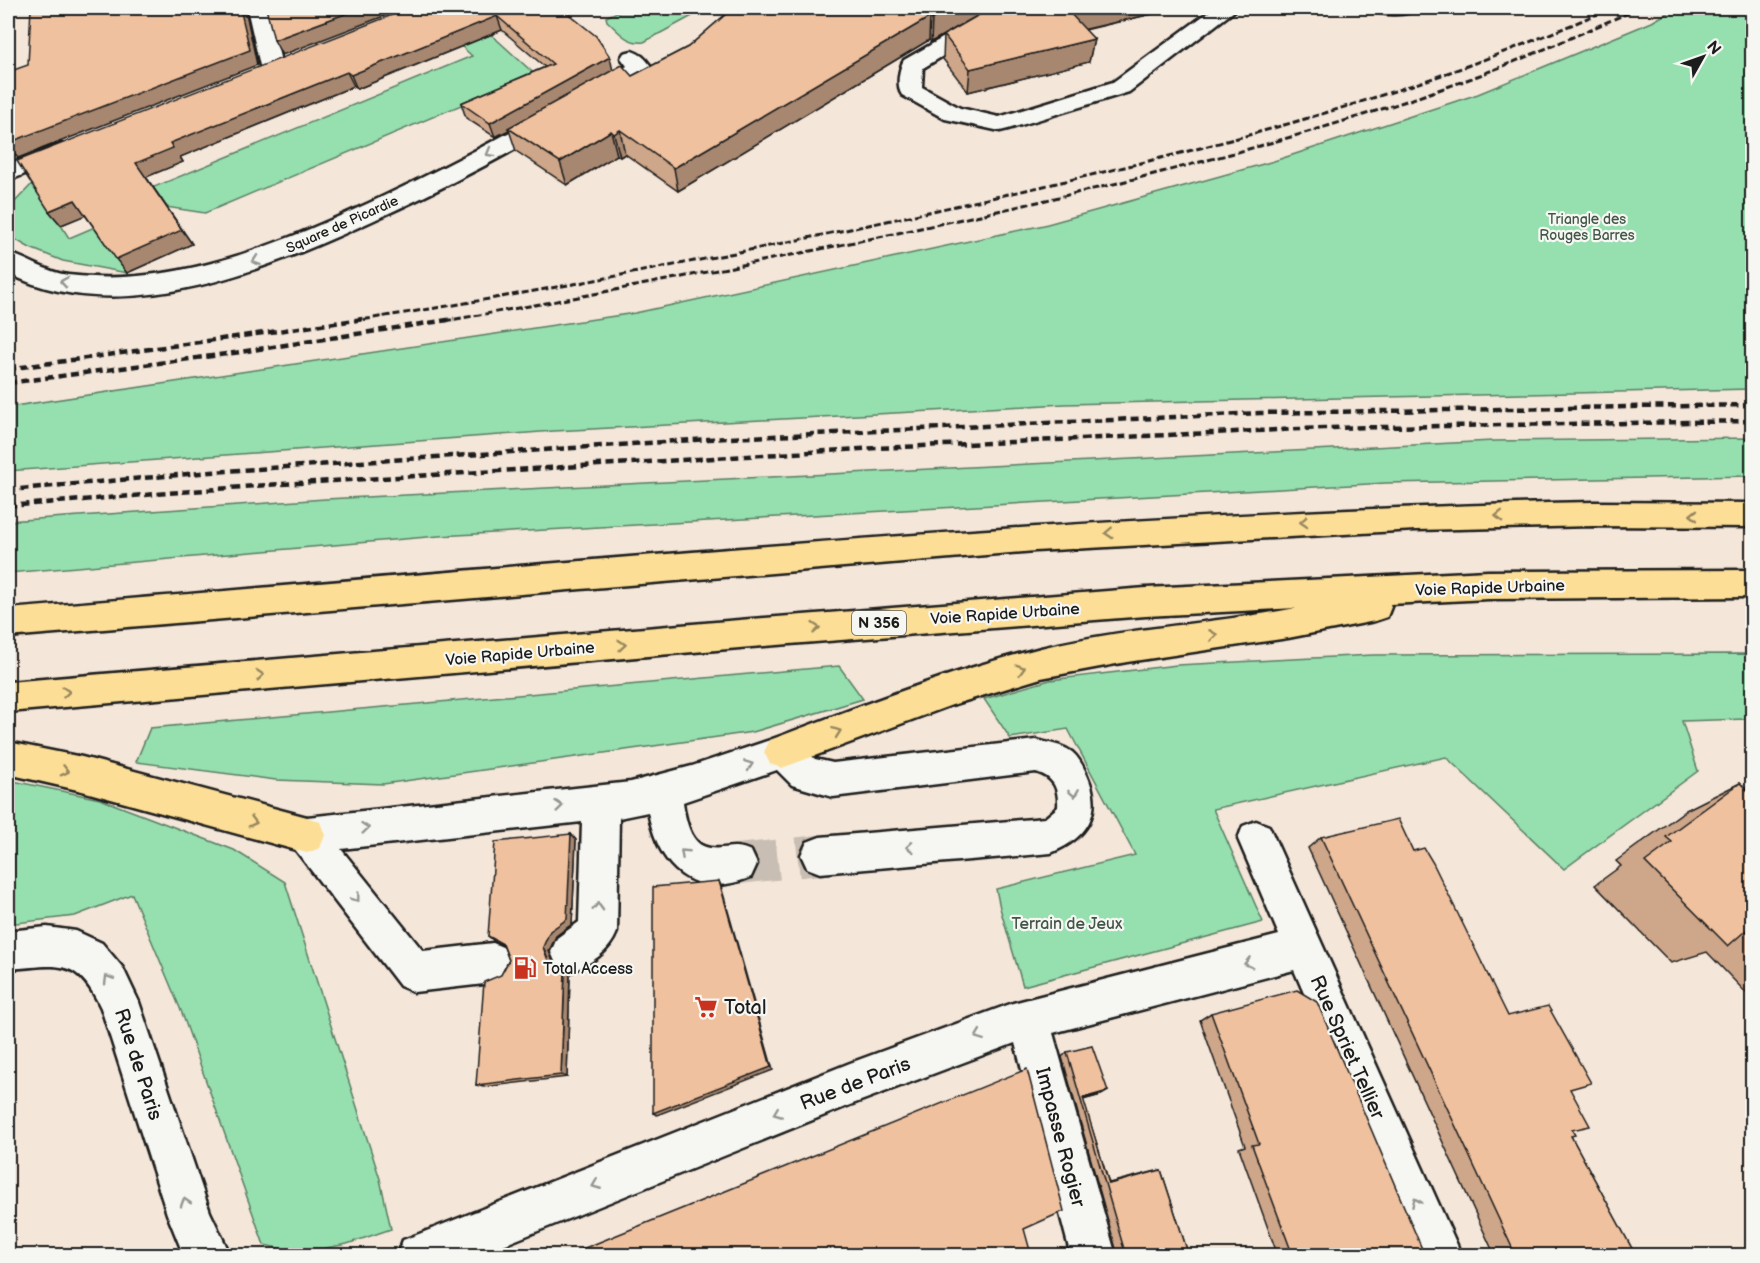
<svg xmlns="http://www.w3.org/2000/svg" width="1760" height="1263" font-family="'Balsamiq Sans',sans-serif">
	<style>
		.green { fill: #96dfae; stroke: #597e65; stroke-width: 1.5 }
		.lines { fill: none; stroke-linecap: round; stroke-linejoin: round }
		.minor-tunnel { stroke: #c9beb3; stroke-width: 40; stroke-dasharray: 40 20; stroke-linecap: butt }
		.minor-casing { stroke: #1c1c1c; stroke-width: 5 }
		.highway-casing { stroke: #1c1c1c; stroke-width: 5 }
		.minor { fill: #f6f6f2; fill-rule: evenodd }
		.highway { fill: #fcde96; fill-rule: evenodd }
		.rail-far1 { stroke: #1c1c1c; stroke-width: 3; stroke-dasharray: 7 3; stroke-linecap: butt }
		.rail { stroke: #1c1c1c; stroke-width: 4.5; stroke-dasharray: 8 4.5; stroke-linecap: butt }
		.wall { fill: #cea689; stroke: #1c1c1c; stroke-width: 1.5 }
		.shaded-wall { fill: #a7876f; stroke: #1c1c1c; stroke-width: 1.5 }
		.building { fill: #efc19f; stroke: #1c1c1c; stroke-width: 1.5 }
		.oneway { stroke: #949492 }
		.oneway2 { stroke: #97875f }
		.labels { text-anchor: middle; stroke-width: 4.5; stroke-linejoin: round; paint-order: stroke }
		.far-park-label { font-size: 14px; fill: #415648; stroke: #f6f6f2 }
		.far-street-label { font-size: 14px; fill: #1c1c1c; stroke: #f6f6f2 }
		.shield { fill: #f6f6f2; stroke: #5d5d5c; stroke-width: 1.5 }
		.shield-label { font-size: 15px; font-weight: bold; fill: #1c1c1c }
		.street-label { font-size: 16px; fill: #1c1c1c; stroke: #f6f6f2 }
		.park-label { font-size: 16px; fill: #415648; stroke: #f6f6f2 }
		.poi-label { font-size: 16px; fill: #1c1c1c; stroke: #f6f6f2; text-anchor: start }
		.near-poi-label { font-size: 20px; fill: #1c1c1c; stroke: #f6f6f2; text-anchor: start }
		.near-street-label { font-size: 20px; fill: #1c1c1c; stroke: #f6f6f2 }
	</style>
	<rect width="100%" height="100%" fill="#f4e6d9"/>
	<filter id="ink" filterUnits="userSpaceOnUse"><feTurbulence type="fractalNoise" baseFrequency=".0167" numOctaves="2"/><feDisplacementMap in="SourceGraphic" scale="12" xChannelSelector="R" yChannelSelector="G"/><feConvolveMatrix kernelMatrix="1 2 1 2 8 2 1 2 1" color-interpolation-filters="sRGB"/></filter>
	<g filter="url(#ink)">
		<g class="green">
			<path d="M462 8 563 100 499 89 205 213 166 207 127 273 63 261 30 248 16 240 8 229V209L34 182 69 238 135 210 154 187 472 56 432 19Z"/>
			<path d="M626 8H707L644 42C627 44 618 31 607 21L606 17Z"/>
			<path d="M1676 8H1752V389L1065 404 554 431 8 471V407L635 313 1044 225 1274 161 1478 94 1652 22Z"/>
			<path d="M1752 438V476L1386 483 439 536 8 573V521L325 499 1493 441Z"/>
			<path d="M1752 654V733L1747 719 1682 721 1698 771 1564 869 1446 757 1213 809 1263 922 1023 986 1000 908 996 889 1135 855 1068 729 1010 738 984 699 1050 680 1177 665 1373 655Z"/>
			<path d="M839 666 863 699 753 732 383 784 276 780 136 762 150 728Z"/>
			<path d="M8 780 100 799 234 850 285 882 380 1179 391 1229 347 1244 301 1253 264 1245 182 1013 132 894 75 916 8 924Z"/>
		</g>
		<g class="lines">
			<path class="minor-tunnel" d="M738 864 820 855"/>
			<g class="minor-casing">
				<g id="minor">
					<path d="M247 8H268L283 70 280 75 272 77 264 75 261 70Z"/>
					<path d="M995 8H1020L1016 12 923 68 922 87 960 108 999 117 1113 82 1214 8H1238L1129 92 1008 129 1000 131 945 119 902 95C896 87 899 68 904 60Z"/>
					<path d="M1373 8H1415L1411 12C1400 15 1388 15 1377 12Z"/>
					<path d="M632 51C641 54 645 58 650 65L645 75C560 125 475 174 385 215 278 265 123 333 8 273V253C29 259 46 272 68 275 175 288 274 246 369 203 458 162 543 115 627 66L621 58 624 53Z"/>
					<path d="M61 144 69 146 73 151 69 156 8 181V164Z"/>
					<path d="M782 736 794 740 815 759 833 763 1036 740C1048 743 1061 744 1072 752 1079 758 1083 766 1087 775 1104 813 1087 838 1051 853L820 873 807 868 801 855 807 842 820 837 1045 818 1058 807C1059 789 1054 777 1036 772L833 797 792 785 777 770 683 802C685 818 690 846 710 848 728 850 732 843 751 851L757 864 751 877C693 901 659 868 648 812L619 818 617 932C609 953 591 963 571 972L557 966 551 952 557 938 579 922 582 822 341 849 423 951 493 943 507 949 513 963 507 977 493 983 414 992 400 986 294 848 289 835 294 822 307 817 631 782 692 766Z"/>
					<path d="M1256 821 1269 826 1462 1256H1417L1294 970 1053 1033 1116 1256H1071L1015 1043 850 1105 476 1256H397L403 1240 419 1234 850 1063 1013 1003 1279 935 1238 839 1243 826Z"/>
					<path d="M47 927 76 931 102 943 123 968 139 1002 210 1212 231 1256H184L167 1214 101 1008C76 955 58 966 8 969V931Z"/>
				</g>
			</g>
			<g class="highway-casing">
				<g id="highway">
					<path d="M1594 502 1752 503V527L1594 526 1416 530 1035 551 8 637V609C536 566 1064 513 1594 502Z"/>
					<path d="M1488 571 1752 570V597L1488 599 1390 604 1391 607 1387 617 1375 621 1288 638 1127 662 1041 678 952 705 782 768 770 764 764 752 770 740C857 707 949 671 1041 648 1124 628 1212 624 1296 608L1146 616 751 647 8 712V682L751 619 1146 588Z"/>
					<path d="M8 742 82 757 307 817 320 822 325 835 320 848 307 853 82 791 8 774Z"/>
				</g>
			</g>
			<use href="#minor" class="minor"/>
			<use href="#highway" class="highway"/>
			<g class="rail-far1">
				<path d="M354 321C549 291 744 253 937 210 1086 177 1235 143 1379 96 1458 71 1535 41 1611 8"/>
				<path d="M445 321C590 296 734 267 879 237 1075 195 1272 150 1461 82 1522 60 1580 34 1639 8"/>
			</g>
			<g class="rail">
				<path d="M8 369 363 319"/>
				<path d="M8 383 227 354 454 319"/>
				<path d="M8 490 211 472 708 439 1260 413 1752 405"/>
				<path d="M8 506 267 485 878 448 1323 428 1752 421"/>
			</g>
		</g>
		<g class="wall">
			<path d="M410 8H561L613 70 632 76 688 47 733 8H1177L1085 30 1094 39 1089 62 968 92 943 59 944 35 990 8 931 42 929 40 678 191 625 154 620 157 617 155 567 185 516 151 509 130 495 137 466 118 461 103 545 67 502 30 357 89 354 86 180 157 183 162 146 177 192 244 127 273 85 215 61 225 49 211Z"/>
			<path d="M1740 783 1752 795V999L1707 952 1671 963 1595 885 1621 866 1616 861 1686 810Z"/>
			<path d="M571 834 576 840 572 924 556 936 549 951 554 965 570 974 567 1077 483 1087 476 1085 501 975 509 960 503 945 494 941 488 936Z"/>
			<path d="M1321 837 1413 851 1508 1016 1570 1089 1572 1130 1571 1136 1636 1256H1495L1308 848Z"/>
			<path d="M1211 1013 1425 1256H1278L1239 1148 1245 1146 1200 1020Z"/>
			<path d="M1067 1052 1108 1091 1101 1095 1083 1100 1109 1183 1152 1172 1161 1170 1189 1256H1118L1062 1057Z"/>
		</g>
		<g class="shaded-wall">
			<path d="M240 8H246H245L257 65 18 158 10 149 8 150V143Z"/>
			<path d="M361 8H405L282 55 274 40Z"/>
			<path d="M952 8H991L931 42 932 19Z"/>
			<path d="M1084 8H1177L1065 34 1068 11Z"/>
			<path d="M497 16 502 30 357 89 351 75Z"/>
			<path d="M930 17 929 40 678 191 674 168Z"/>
			<path d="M1094 39 1089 62 968 92 970 69Z"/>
			<path d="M610 57 613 71 508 128 509 130 495 137 490 123Z"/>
			<path d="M347 72 354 86 180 157 183 162 146 177 192 244 127 273 116 259 136 163 170 143Z"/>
			<path d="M620 130 625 154 620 157 614 134Z"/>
			<path d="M611 131 617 155 567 185 560 162Z"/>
			<path d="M75 200 86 215 61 225 49 211Z"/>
			<path d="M571 834 576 840 572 924 556 936 549 951 555 967 549 963 543 947Z"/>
			<path d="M719 881 721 886 773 1070 657 1115 653 1113Z"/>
			<path d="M565 970 570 974 567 1077 561 1075Z"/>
			<path d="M1108 1091 1101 1095 1081 1100V1099Z"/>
		</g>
		<g class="building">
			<path d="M31 8H240L250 50 8 143V72L28 65Z"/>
			<path d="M266 8H361L274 40Z"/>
			<path d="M410 8H561L596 36 610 57 490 123 461 103 553 64 497 16 351 75 347 72 170 143 173 148 136 163 182 230 116 259 75 200 49 211 17 161Z"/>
			<path d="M733 8H952L932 19 930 17 674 168 620 130 614 134 611 131 560 162 508 128 622 65 632 76 688 47Z"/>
			<path d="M991 8H1084L1068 11 1094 39 970 69 944 35Z"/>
			<path d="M1740 783 1752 795V925L1728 946 1645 862 1672 842 1666 837Z"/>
			<path d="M1398 819 1413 851 1424 848 1433 863 1508 1016 1548 1006 1591 1083 1570 1089 1590 1126 1572 1130 1575 1135 1571 1136 1636 1256H1516L1321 837Z"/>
			<path d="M571 834 567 919 550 931 543 947 549 963 565 970 561 1075 476 1085 484 982 501 975 509 960 503 944 488 936 495 842Z"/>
			<path d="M719 881 771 1067 653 1113V887Z"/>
			<path d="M1297 990 1317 1002 1425 1256H1293L1252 1145 1259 1144 1211 1013Z"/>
			<path d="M1092 1046 1108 1091 1083 1098 1109 1184 1161 1170 1189 1256H1126L1067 1052Z"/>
			<path d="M1027 1069 1064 1211 1024 1229 1031 1254 1027 1256H565Z"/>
		</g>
		<defs><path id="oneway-chevron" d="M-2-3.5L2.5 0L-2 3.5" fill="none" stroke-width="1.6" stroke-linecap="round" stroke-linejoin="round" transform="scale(1.5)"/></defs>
		<g class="oneway">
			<use href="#oneway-chevron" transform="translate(490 153) rotate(150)"/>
			<use href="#oneway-chevron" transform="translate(256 261) rotate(161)"/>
			<use href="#oneway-chevron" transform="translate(64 282) rotate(-171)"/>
			<use href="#oneway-chevron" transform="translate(749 765) rotate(-20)"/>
			<use href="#oneway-chevron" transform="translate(1074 793) rotate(81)"/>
			<use href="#oneway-chevron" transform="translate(559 806) rotate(-6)"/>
			<use href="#oneway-chevron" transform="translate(365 828) rotate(-6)"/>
			<use href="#oneway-chevron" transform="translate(910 847) rotate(175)"/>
			<use href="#oneway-chevron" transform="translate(684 853) rotate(-137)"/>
			<use href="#oneway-chevron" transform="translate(356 898) rotate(52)"/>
			<use href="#oneway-chevron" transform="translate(598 907) rotate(-88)"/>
			<use href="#oneway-chevron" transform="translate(1248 963) rotate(166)"/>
			<use href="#oneway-chevron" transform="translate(108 979) rotate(-121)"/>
			<use href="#oneway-chevron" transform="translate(979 1036) rotate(159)"/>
			<use href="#oneway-chevron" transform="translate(777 1113) rotate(158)"/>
			<use href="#oneway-chevron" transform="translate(596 1185) rotate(158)"/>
			<use href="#oneway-chevron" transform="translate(185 1202) rotate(-108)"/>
			<use href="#oneway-chevron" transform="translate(1416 1202) rotate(-114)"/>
		</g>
		<g class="oneway2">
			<use href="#oneway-chevron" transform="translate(1694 515) rotate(-180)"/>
			<use href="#oneway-chevron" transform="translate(1499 516) rotate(179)"/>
			<use href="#oneway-chevron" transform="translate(1304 522) rotate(177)"/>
			<use href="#oneway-chevron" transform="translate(1109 533) rotate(177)"/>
			<use href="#oneway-chevron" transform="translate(816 628) rotate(-5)"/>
			<use href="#oneway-chevron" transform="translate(1213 635) rotate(-7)"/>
			<use href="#oneway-chevron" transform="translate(622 645) rotate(-5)"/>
			<use href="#oneway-chevron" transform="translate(1021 669) rotate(-16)"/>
			<use href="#oneway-chevron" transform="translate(260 675) rotate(-5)"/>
			<use href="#oneway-chevron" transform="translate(66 692) rotate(-5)"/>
			<use href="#oneway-chevron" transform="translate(837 732) rotate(-20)"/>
			<use href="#oneway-chevron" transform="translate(65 771) rotate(15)"/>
			<use href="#oneway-chevron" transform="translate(253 822) rotate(14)"/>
		</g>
	</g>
	<defs>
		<g id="fuel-bare" transform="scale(1.8)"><path d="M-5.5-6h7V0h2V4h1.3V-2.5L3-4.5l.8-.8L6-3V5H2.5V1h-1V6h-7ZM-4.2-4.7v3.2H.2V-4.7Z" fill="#c8321e" stroke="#f6f6f2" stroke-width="2.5" paint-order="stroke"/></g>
		<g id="supermarket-bare" transform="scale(1.8)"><path d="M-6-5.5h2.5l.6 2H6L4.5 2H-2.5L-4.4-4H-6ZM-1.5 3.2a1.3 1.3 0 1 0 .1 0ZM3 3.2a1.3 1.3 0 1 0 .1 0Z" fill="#c8321e" stroke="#f6f6f2" stroke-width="2.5" paint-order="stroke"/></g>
	</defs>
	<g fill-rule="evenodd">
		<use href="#fuel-bare" x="525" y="968"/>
		<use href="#supermarket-bare" x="706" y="1007"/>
	</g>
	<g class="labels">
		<g class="far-park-label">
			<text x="1587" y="224">Triangle des<tspan x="1587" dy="16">Rouges Barres</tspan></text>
		</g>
		<g class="far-street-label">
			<text transform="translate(342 224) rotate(-24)" y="5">Square de Picardie</text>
		</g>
		<rect class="shield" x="852" y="611" width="54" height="24" rx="4.5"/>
		<g class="shield-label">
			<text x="879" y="628">N 356</text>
		</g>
		<g class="street-label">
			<text transform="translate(1490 587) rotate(-2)" y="6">Voie Rapide Urbaine</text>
			<text transform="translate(1005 613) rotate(-4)" y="6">Voie Rapide Urbaine</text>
			<text transform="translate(520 653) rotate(-5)" y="6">Voie Rapide Urbaine</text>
		</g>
		<g class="park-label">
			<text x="1067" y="929">Terrain de Jeux</text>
		</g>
		<g class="poi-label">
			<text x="543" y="974">Total Access</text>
		</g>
		<g class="near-poi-label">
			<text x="724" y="1014">Total</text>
		</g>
		<g class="near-street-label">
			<text transform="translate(1348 1047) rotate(66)" y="7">Rue Spriet Tellier</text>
			<text transform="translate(139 1064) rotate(72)" y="7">Rue de Paris</text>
			<text transform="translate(855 1083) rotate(-21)" y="7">Rue de Paris</text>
			<text transform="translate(1061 1137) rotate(75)" y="7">Impasse Rogier</text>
		</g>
	</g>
	<rect width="1760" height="1263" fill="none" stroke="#f6f6f2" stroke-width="30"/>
	<rect x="15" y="15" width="1730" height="1233" fill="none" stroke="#1c1c1c" stroke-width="2" filter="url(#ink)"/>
	<g transform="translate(1703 57) rotate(50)" stroke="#f6f6f2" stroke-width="4.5" paint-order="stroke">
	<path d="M0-4.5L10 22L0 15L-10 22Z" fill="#1c1c1c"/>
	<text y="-9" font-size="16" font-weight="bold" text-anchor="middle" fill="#1c1c1c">N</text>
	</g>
</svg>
